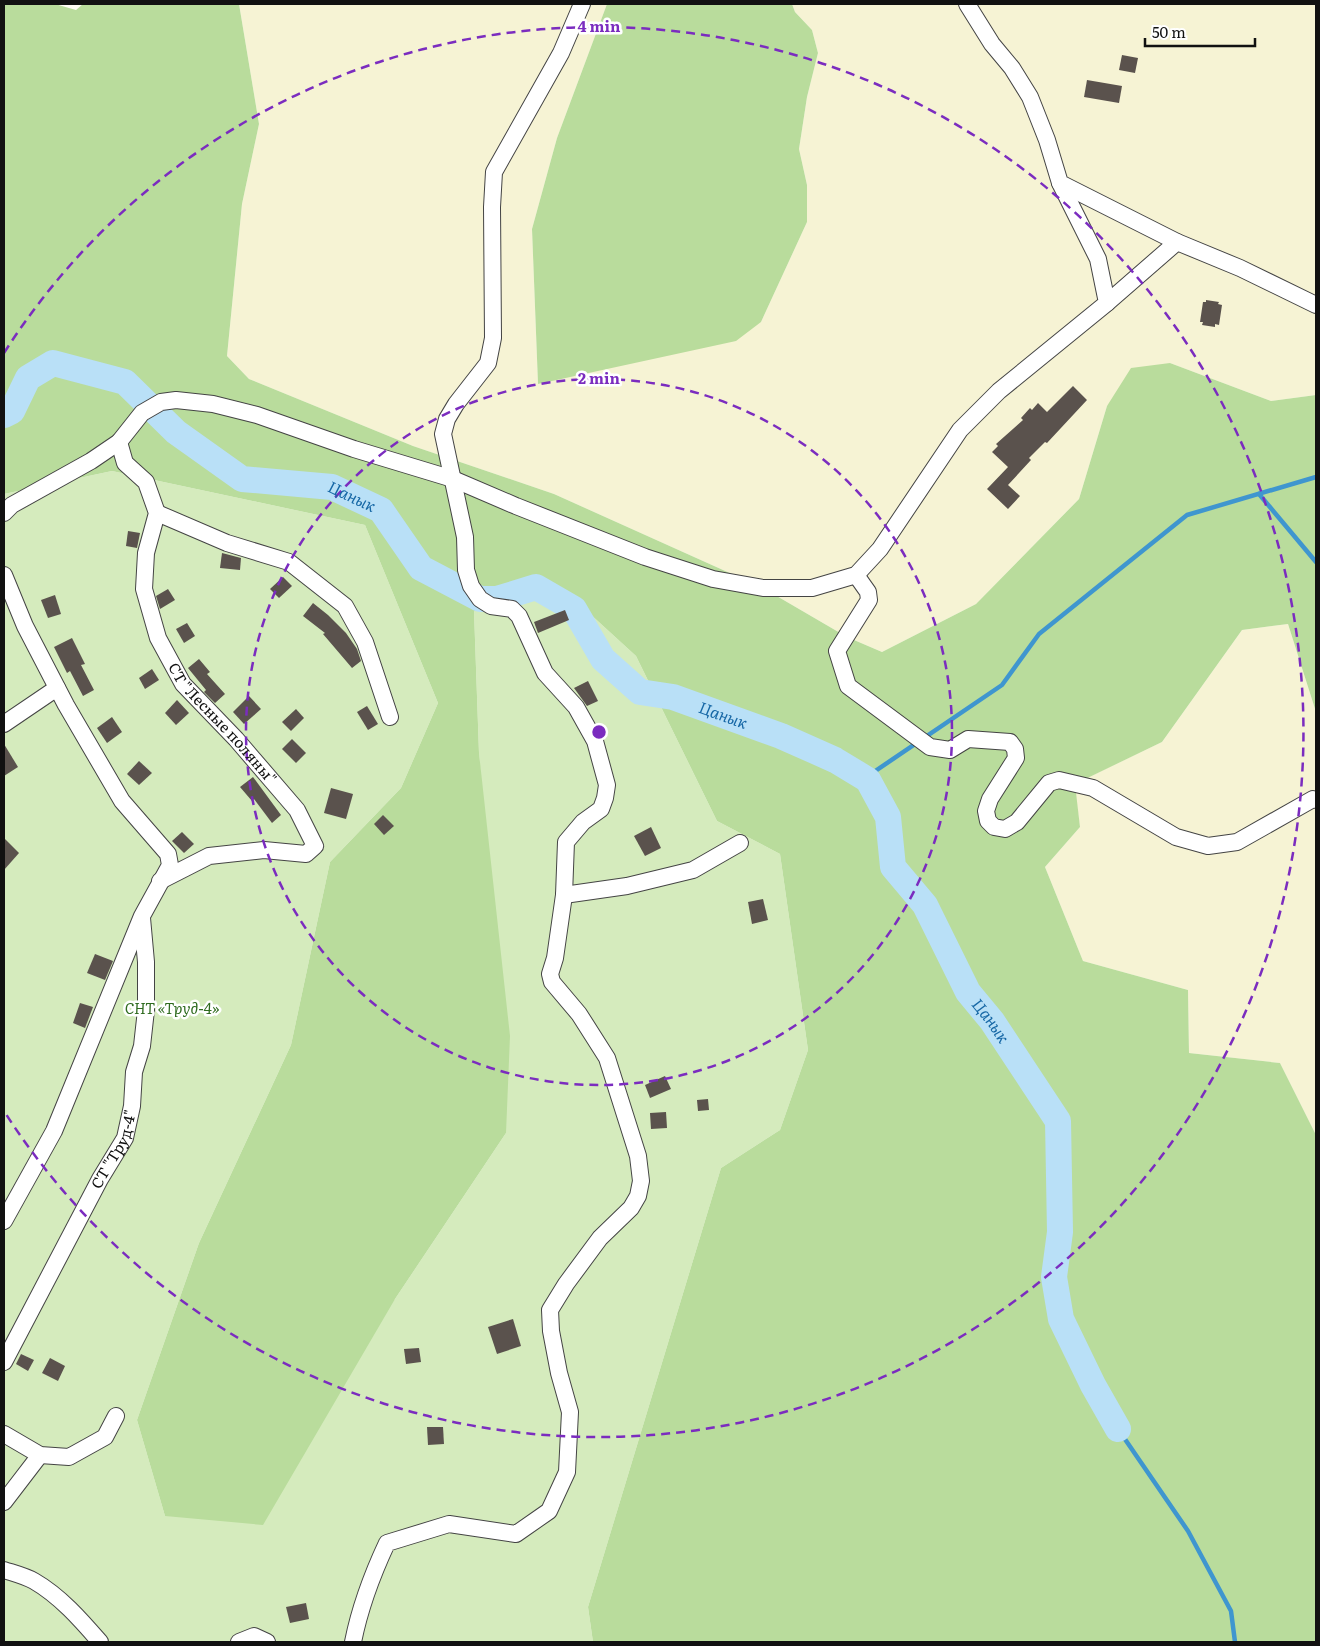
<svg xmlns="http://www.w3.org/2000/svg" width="1320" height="1646" font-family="Literata,serif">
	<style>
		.farmland { fill: #f6f3d4 }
		.green { fill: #d5ebbd }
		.forest { fill: #b9dc9c }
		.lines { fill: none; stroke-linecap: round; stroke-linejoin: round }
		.stream { stroke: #3f96cf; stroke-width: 4.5 }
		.river { stroke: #b9e0f7; stroke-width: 26 }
		.building { fill: #5a524d }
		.minor-casing { stroke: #444; stroke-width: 18 }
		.minor { stroke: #fff; stroke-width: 16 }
		.ring { fill: none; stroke: #7b2cbf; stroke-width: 2.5; stroke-dasharray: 9 6 }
		.labels { text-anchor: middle; stroke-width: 5; stroke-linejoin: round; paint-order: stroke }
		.street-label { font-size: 15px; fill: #111; stroke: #fff }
		.park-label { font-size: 15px; font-style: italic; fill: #2f6b1f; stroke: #fff }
		.water-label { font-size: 16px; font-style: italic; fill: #1768a6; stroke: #fff }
		.centre { fill: #7b2cbf; stroke: #fff; stroke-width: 2.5 }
		.ring-label { font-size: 15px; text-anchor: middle; font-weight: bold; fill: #7b2cbf; stroke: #fff; stroke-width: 5; stroke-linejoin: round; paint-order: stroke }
	</style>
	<rect width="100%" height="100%" fill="#fffdf5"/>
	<g class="farmland">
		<path d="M239 4H607L557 138 532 229 538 384 761 322 807 222V185L799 149 807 97 818 53 812 30 795 12 792 4H1316V395L1271 401 1170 363 1107 406 1079 499 976 604 882 652 847 637 763 588 554 494 413 446 249 379 227 356 242 204 259 124Z"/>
		<path d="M1288 624 1316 712V1135L1280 1063 1189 1053 1188 990 1083 961 1045 867 1080 827 1074 784 1162 742 1242 630Z"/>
	</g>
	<path class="green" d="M112 471 365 525 438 703 401 788 330 862 291 1045 199 1243 137 1420 165 1516 395 1299 506 1133 479 753 474 611 566 592 636 656 717 821 780 854 808 1050 780 1130 721 1168 588 1607 593 1642H4V494Z"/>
	<g class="forest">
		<path d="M4 4H55L76 10 83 4H239L259 124 242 204 227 356 249 379 413 446 554 494 763 588 847 637 882 652 976 604 1079 499 1107 406 1131 368 1170 363 1271 401 1316 395V712L1288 624 1242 630 1162 742 1075 784 1080 827 1045 867 1083 961 1188 990 1189 1053 1280 1063 1316 1135V1642H593L588 1607 721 1168 780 1130 808 1050 780 854 717 821 636 656 566 592 474 611 479 753 510 1036 506 1133 395 1299 263 1525 165 1516 137 1420 199 1243 291 1045 330 862 401 788 438 703 365 525 112 471 4 494Z"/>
		<path d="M607 4H792L795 12 812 30 818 53 807 97 799 149 807 185V222L761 322 736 341 538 384 532 229 557 138Z"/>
	</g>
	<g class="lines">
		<g class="stream">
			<path d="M1259 494 1316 562"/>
			<path d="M865 778 1002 685 1039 634 1187 515 1316 477"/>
			<path d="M1118 1429 1188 1531 1231 1611 1235 1642"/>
		</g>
		<path class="river" id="s1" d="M4 415 12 411 28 378 53 363 125 382 176 432 242 479 332 487 381 510 421 568 480 599H497L536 587 574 609 603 659 640 692 673 697 781 736 835 760 868 780 888 817 893 867 925 905 968 992 992 1021 1058 1121 1060 1232 1054 1277 1061 1319 1093 1385 1118 1429"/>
	</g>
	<g class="building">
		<path d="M1122 55 1138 58 1135 73 1119 70Z"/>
		<path d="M1087 80 1122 86 1119 103 1084 97Z"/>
		<path d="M1206 300 1219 302 1218 304 1222 305 1219 325 1215 324V327L1202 325 1203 322H1200L1203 302H1206Z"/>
		<path d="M1073 386 1087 400 1047 443 1045 442 1029 458 1031 460 1008 485 1020 496 1008 509 987 489 1008 467 992 452 998 446 996 444 1023 420 1021 418 1030 408 1032 410 1038 403 1047 412Z"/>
		<path d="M128 531 140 533 137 548 126 546Z"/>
		<path d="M222 553 241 558 240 570 220 568Z"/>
		<path d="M283 577 292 586 279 598 270 589Z"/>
		<path d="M168 589 175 600 160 609 156 596Z"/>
		<path d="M55 595 61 614 48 618 41 600Z"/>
		<path d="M313 603 328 615 346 633 357 649 361 661 352 668 323 634 325 633 303 616Z"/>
		<path d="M565 610 569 620 538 633 534 622Z"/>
		<path d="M187 623 195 636 184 643 176 629Z"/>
		<path d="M72 638 85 664 81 665 94 690 83 696 70 671 67 673 54 647Z"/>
		<path d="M199 659 210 672 207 674 225 694 215 703 204 692 206 690 188 668Z"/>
		<path d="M152 669 159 680 145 689 139 678Z"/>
		<path d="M588 681 598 701 587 706 574 688Z"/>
		<path d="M249 696 261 709 244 724 233 712Z"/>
		<path d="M177 700 189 713 176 725 165 713Z"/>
		<path d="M367 706 378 724 368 730 357 712Z"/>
		<path d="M296 709 304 718 291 731 282 722Z"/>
		<path d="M112 717 122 732 107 743 97 728Z"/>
		<path d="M292 739 306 753 296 763 282 749Z"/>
		<path d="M4 744 18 767 4 776Z"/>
		<path d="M139 761 152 773 139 785 127 774Z"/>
		<path d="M253 777 281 815 272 823 254 799 252 801 240 787Z"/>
		<path d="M331 788 353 794 346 819 324 813Z"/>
		<path d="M383 815 394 826 384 835 374 824Z"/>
		<path d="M651 827 661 848 645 856 634 836Z"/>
		<path d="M182 832 194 844 184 853 172 841Z"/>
		<path d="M4 838 19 853 4 870Z"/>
		<path d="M763 899 768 920 752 924 748 902Z"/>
		<path d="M95 954 113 961 105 980 87 973Z"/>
		<path d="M80 1003 93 1007 85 1028 73 1023Z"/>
		<path d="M665 1076 671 1089 650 1098 645 1085Z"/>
		<path d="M708 1099 709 1110 698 1111 697 1100Z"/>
		<path d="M666 1112 667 1128 651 1129 650 1113Z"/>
		<path d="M513 1319 521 1346 497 1354 488 1327Z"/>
		<path d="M419 1348 421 1362 406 1364 404 1349Z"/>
		<path d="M21 1354 34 1360 28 1371 16 1364Z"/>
		<path d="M50 1358 65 1366 58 1381 42 1373Z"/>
		<path d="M427 1427H443L444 1444 428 1445Z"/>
		<path d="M306 1603 309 1619 290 1623 286 1607Z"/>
	</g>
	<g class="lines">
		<g class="minor-casing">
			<g id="minor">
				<path d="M967 4 992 44 1012 68 1030 97 1047 140 1060 183 1177 242 1240 268 1316 305"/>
				<path d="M1107 303 1177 242"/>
				<path id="s2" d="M119 442 125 463 146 482 157 513 146 553 144 589 158 638 183 684 236 739 297 810 315 846 306 854 264 850 209 856 160 881"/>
				<path d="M4 513 12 505 91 461 119 442 142 413 161 402 176 400 213 404 257 415 354 449 453 479 516 506 645 557 713 579 763 588H812L856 575 880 549 960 430 999 391 1107 303 1098 259 1060 183"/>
				<path d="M157 513 227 543 289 562 345 606 365 642 390 717"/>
				<path d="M4 575 25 626 66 705 122 801 168 854 170 865 142 916 54 1131 4 1221"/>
				<path d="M856 575 868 592 869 600 837 651 848 686 930 747 950 750 968 739 1010 742 1015 749 1016 758 990 799 986 811 988 821 994 827 1005 829 1017 822 1049 783 1059 780 1093 788 1176 837 1208 846 1237 842 1313 799 1316 800"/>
				<path d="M4 724 57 688"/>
				<path d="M564 895 627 886 693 870 740 843"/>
				<path id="s3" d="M4 1362 100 1179 125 1138 132 1106 134 1072 142 1046 146 1010V962L142 918"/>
				<path d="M4 1434 40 1455 69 1457 105 1437 116 1416"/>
				<path d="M4 1502 40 1455"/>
				<path d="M4 1570C13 1573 25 1576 34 1581 60 1596 81 1620 100 1642"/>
				<path d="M239 1642 254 1636 267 1642"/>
				<path d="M353 1642C360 1607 372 1575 387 1543L449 1524 516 1534 549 1511 567 1472 570 1412 559 1373 551 1331 550 1310 566 1284 600 1238 631 1208 638 1196 641 1181 638 1156 607 1058 579 1014 552 982 550 974 555 958 564 895 566 842 583 822 601 809 605 798 607 785 595 741 576 707 545 673 519 616 512 609 491 606 480 599 471 586 466 570 465 537 443 434 447 419 456 404 488 363 493 338 492 207 494 172 561 53 582 4"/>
			</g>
		</g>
		<use href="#minor" class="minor"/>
	</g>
	<g class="ring">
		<circle cx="599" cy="732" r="353"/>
		<path d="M4 353A705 705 0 1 1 4 1111"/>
	</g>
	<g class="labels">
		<g class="street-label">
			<text dy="5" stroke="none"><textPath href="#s2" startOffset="319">СТ "Лесные поляны"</textPath></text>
			<text dy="5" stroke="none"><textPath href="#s3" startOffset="240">СТ "Труд-4"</textPath></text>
		</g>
		<g class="park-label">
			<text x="172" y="1014">СНТ «Труд-4»</text>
		</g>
		<g class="water-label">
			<text dy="6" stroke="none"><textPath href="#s1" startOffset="414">Цанык</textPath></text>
			<text dy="6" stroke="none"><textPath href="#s1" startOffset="879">Цанык</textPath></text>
			<text dy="6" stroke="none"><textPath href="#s1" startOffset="1314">Цанык</textPath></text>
		</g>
	</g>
	<circle cx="599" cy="732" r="8" class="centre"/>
	<g class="ring-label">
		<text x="599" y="32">4 min</text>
		<text x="599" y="384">2 min</text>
	</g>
	<rect width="1320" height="1646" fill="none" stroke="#111111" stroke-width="10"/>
	<path d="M1145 38v8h110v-8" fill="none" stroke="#111111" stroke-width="2.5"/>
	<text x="1152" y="38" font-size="15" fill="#111111" stroke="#ffffff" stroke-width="4" paint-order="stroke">50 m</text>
</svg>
